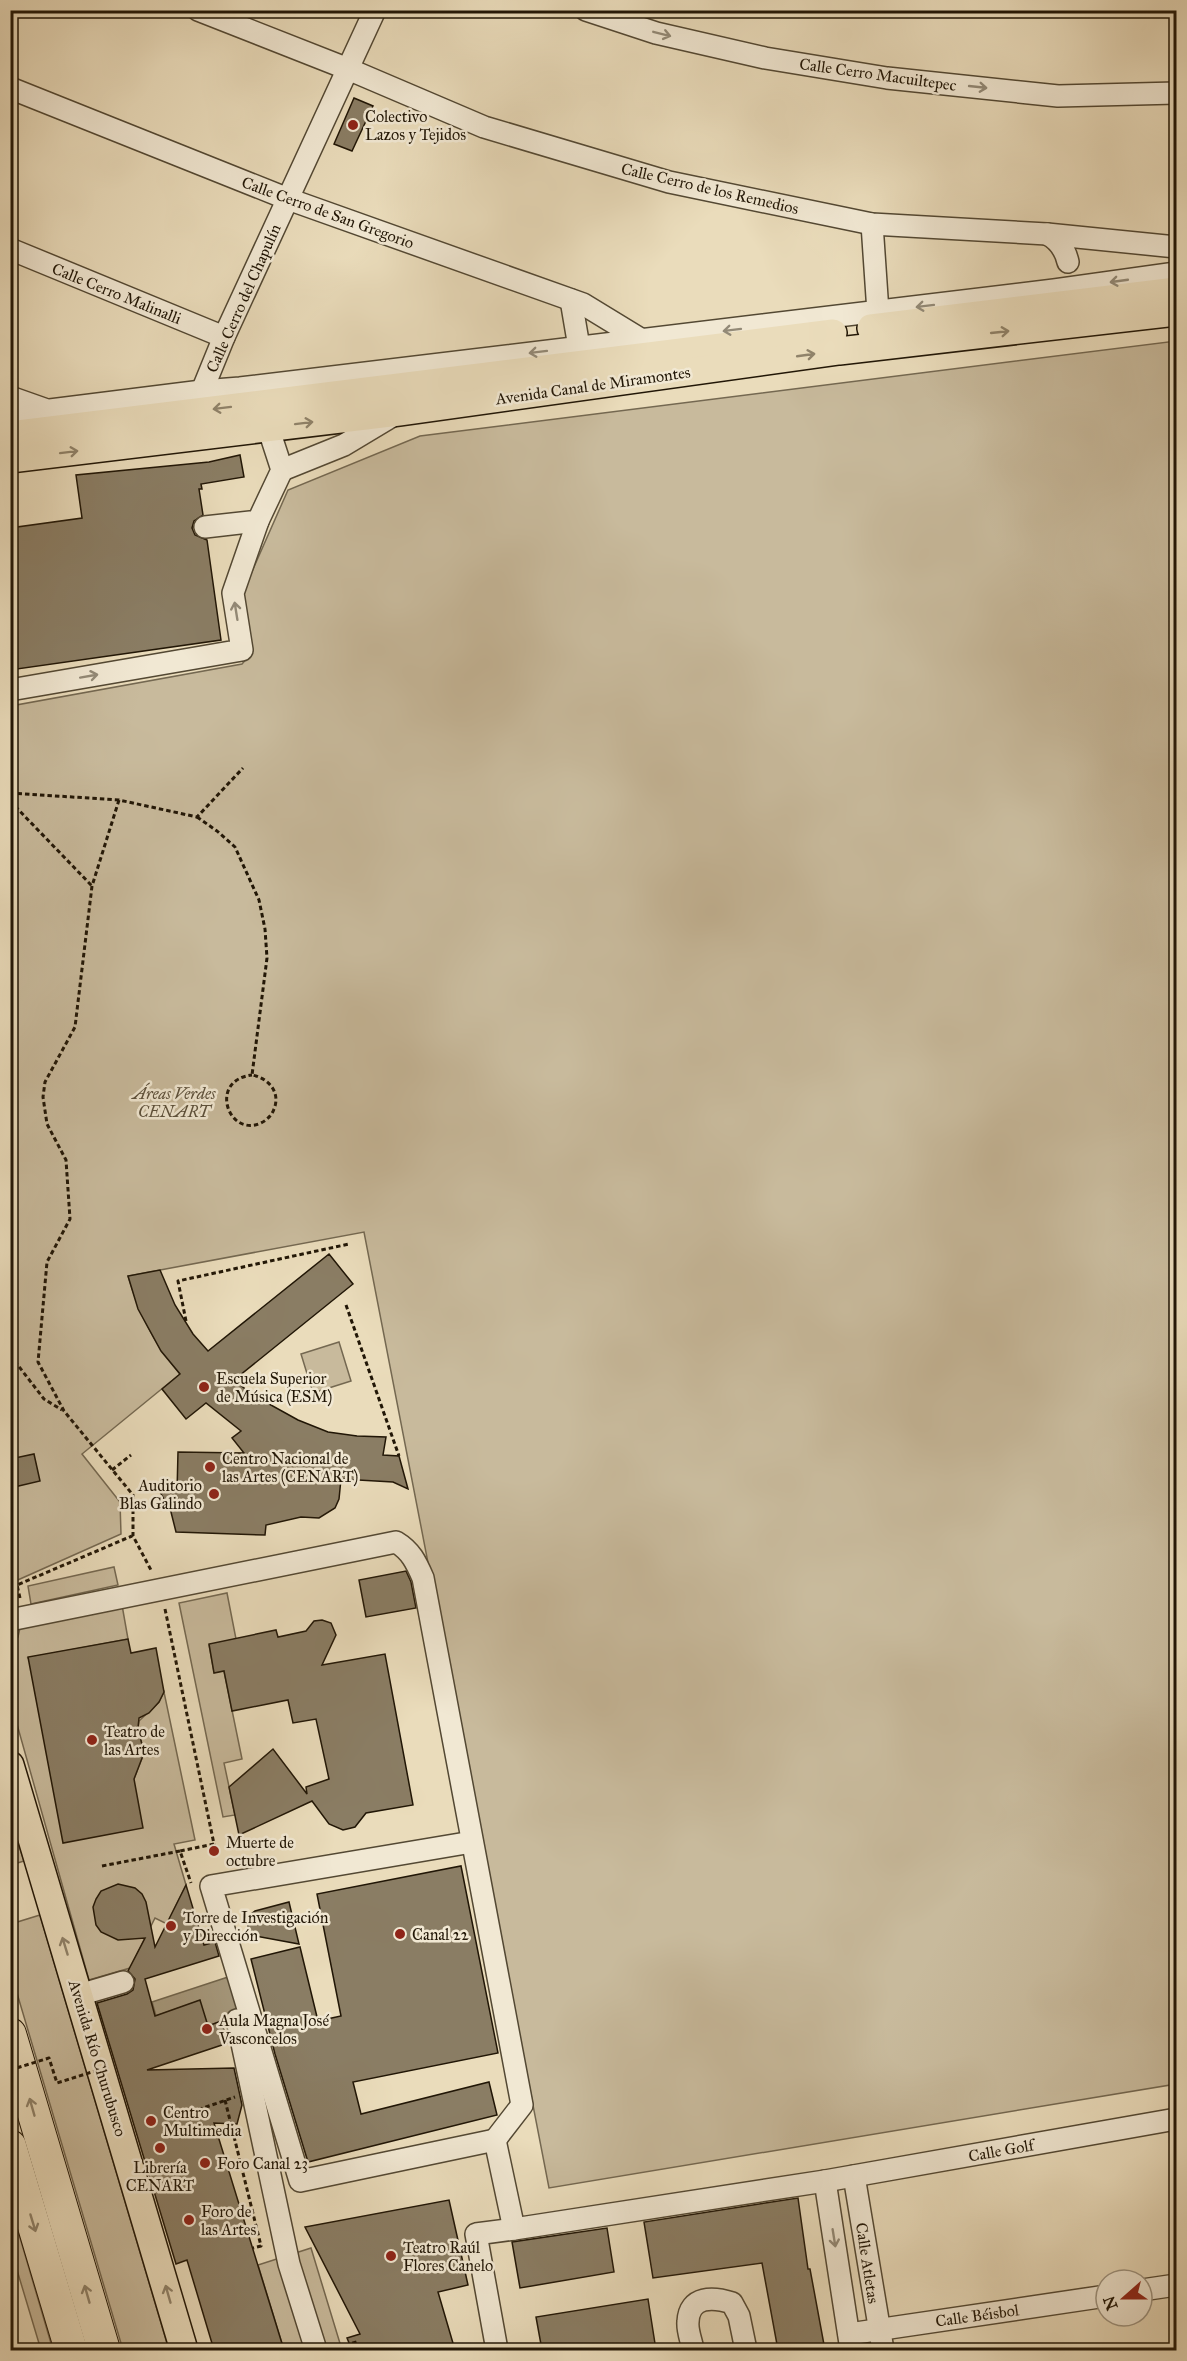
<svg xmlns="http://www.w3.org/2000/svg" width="1187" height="2361" font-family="'IM FELL Great Primer',serif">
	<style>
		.green { fill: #c8ba9c; stroke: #746851; stroke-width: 1.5 }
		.water { fill: #a6997d; stroke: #71654d; stroke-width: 1.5 }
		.building { fill: #8a7d64; stroke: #211606; stroke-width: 1.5 }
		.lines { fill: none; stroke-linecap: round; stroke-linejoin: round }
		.minor-casing { stroke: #534833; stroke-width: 24 }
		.major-casing { stroke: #211606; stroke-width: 30 }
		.highway-casing { stroke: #211606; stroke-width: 34 }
		.path { stroke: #211606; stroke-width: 3; stroke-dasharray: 4.5 3; stroke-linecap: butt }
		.minor { stroke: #f1e8d3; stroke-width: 21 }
		.major { stroke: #eadcbb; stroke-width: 27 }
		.highway { stroke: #eadcbb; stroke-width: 32 }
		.path-bridge { stroke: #211606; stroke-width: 3; stroke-dasharray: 4.5 3; stroke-linecap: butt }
		.oneway { stroke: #938a77 }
		.oneway2 { stroke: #90836a }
		.poi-dot { fill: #8f2418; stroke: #f1e8d3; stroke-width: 2 }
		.labels { text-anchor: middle; stroke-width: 5; stroke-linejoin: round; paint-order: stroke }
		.street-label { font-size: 16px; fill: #211606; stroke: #f1e8d3 }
		.poi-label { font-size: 16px; fill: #211606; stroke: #f1e8d3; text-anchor: start }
		.park-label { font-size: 16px; font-style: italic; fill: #5b4f3a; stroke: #f1e8d3 }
	</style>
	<rect width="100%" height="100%" fill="#eadcbb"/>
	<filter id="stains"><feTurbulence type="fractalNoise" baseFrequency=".00333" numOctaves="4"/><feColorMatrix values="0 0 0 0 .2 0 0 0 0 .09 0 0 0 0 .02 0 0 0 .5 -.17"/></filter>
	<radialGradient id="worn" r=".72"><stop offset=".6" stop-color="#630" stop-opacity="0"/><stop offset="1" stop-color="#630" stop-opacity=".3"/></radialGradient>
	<g class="green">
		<path d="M1176 341V2084L549 2188 364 1232 128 1276C140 1316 153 1342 180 1374L82 1454 120 1502 121 1534 11 1583V706L242 664 253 651 242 594 288 490 420 436Z"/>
		<path d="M339 1342 351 1381 313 1393 301 1354Z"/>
		<path d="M114 1567 118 1585 31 1604 28 1586Z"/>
		<path d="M227 1593 236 1639 209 1645 214 1672 224 1671 242 1759 224 1763 235 1815 223 1817 179 1603Z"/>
		<path d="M122 1605 128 1639 28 1658 134 1779 144 1753 138 1728 139 1721 159 1702 164 1692 195 1840 174 1844 186 1885 167 1924 155 1918 130 1968 89 1980 11 1703 10 1649 18 1637 21 1623Z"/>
		<path d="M10 1818 24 1861 11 1865H10Z"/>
		<path d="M10 1913 14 1923 40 1915 169 2350H123L11 1973Z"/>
		<path d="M10 2207H11L53 2350H41L11 2250Z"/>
		<path d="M311 2248 342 2350H284L258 2265Z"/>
	</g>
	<path class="water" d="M228 1977 239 2016 208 2026 199 2001 156 2016 152 2002Z"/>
	<g class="building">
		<path d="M354 98 373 106 352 151 334 144Z"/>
		<path d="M240 455 244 477 201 484 202 489H199L203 515 194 521 192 528 195 535 207 540 221 640 10 670V528L82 518 76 475 209 462Z"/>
		<path d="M329 1254 353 1284 234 1380 253 1395 298 1420 328 1432 357 1436 386 1437 383 1455 399 1456 408 1489 393 1482 341 1479 339 1499 335 1508 319 1518 301 1517 266 1525 265 1535 176 1532 171 1512 160 1492H177L178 1452 244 1453 232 1438 241 1431 206 1403 186 1419 162 1389 180 1374 161 1351 138 1309 128 1276 160 1270 175 1305 193 1334 208 1351Z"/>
		<path d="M34 1454 40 1481 10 1488V1459Z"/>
		<path d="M406 1571 411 1582 416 1608 366 1617 359 1580Z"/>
		<path d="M322 1620 331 1623 336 1635 322 1665 385 1654 413 1805 366 1813 355 1827 343 1830 329 1824 312 1801 239 1835 229 1787 273 1749 307 1794 306 1787 329 1779 316 1719 293 1723 288 1700 232 1711 224 1671 214 1673 209 1644 276 1630 278 1637 306 1631 314 1621Z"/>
		<path d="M128 1639 131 1653 156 1648 164 1692 159 1702 149 1713 139 1718 138 1728 144 1753 134 1779 143 1828 63 1843 28 1657Z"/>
		<path d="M461 1866 498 2053 353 2082 361 2114 489 2082 497 2115 308 2162 275 2054 251 1959 300 1947 318 2021 341 2016 317 1894Z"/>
		<path d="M118 1884 135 1888 142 1894 146 1902 155 1947 186 1885 204 1945 215 1942 219 1956 145 1979 155 2016 200 2000 208 2026 221 2021 228 2043 147 2070 234 2068 242 2105 237 2124 214 2123 284 2350H214L187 2260 176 2264 97 2003 127 1994 133 1990 135 1979 128 1971 145 1938 118 1940 101 1932 96 1925 93 1907 96 1899 101 1891Z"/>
		<path d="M289 1902 299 1944 250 1935 246 1918 255 1911Z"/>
		<path d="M798 2198 808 2269H810L825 2350H778L762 2263 653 2278 644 2222Z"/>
		<path d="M449 2200 468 2285 438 2292 455 2350H352L347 2338 360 2334 305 2227Z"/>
		<path d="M607 2228 614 2272 520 2288 512 2242Z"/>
		<path d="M648 2299 656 2350H542L536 2317Z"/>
	</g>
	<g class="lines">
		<g class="minor-casing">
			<g id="minor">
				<path d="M198 10 348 69 484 127 669 182 872 224 1047 234 1176 247"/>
				<path d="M586 10 656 33 765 58 887 78 1058 96 1176 93"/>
				<path d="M10 88 288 199 583 304 642 340"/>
				<path d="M872 224 878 312"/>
				<path d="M1047 234C1059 240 1065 249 1068 262"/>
				<path d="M10 249 224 337"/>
				<path d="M571 300 579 347"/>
				<path d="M202 391 224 337 375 10"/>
				<path d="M10 397 44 409"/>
				<path d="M10 415 202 391 240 388 1054 290 1176 273"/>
				<path d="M282 470 344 445 394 415"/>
				<path d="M205 527 258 521 282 470 268 427"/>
				<path d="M10 690 242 650 233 593 258 521"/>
				<path d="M10 1620 396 1542C411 1551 416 1562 423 1578L522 2105 495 2140"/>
				<path d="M472 1842 211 1886 300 2181 495 2140 514 2229 825 2181 1176 2119"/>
				<path d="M79 1995 123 1982"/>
				<path d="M237 2020 289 2264 316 2350"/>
				<path d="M854 2176 883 2350"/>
				<path d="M825 2181 851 2350"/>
				<path d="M1142 2290 1176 2285"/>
				<path d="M849 2334 1106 2296"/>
				<path d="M497 2350 476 2234 514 2229"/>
				<path d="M693 2350C692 2342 687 2331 688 2322 689 2295 714 2297 732 2303L739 2316 746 2350"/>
			</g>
		</g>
		<g class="major-casing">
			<g id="major">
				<path d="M871 328 1176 291"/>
				<path d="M10 435 833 333"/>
				<path d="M10 459 399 412 839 351 1176 312"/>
				<path d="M10 1765 184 2350"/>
			</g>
		</g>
		<g class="highway-casing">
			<g id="highway">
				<path d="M10 2034 104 2350"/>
				<path d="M10 2146 71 2350"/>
			</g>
		</g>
		<g class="path">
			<path d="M10 793 119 800 197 817 243 768"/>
			<path d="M119 800 92 886 75 1027 45 1082 43 1097 47 1124 66 1160 70 1219 47 1262 38 1362 64 1411 133 1495V1536L152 1572"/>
			<path d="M10 801 92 886"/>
			<path d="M197 817 217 831 235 847 259 900 265 929 267 958 252 1075C268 1078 281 1092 274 1109 272 1115 267 1120 261 1123 228 1138 208 1080 252 1075"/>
			<path d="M346 1305 399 1456"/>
			<path d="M186 1321 178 1281 349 1244"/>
			<path d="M10 1355 44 1399 62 1410"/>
			<path d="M112 1470 131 1455"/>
			<path d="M20 1598 17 1585 132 1536"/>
			<path d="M165 1609 214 1844 180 1851 191 1883"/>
			<path d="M102 1866 180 1851"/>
			<path d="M225 2100 261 2246 253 2248"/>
			<path d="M177 2117 235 2097"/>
			<path d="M338 2348 359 2341"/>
		</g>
		<use href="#minor" class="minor"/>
		<use href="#major" class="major"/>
		<use href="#highway" class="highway"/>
		<path class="path-bridge" d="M10 2070 49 2058 57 2083 108 2067"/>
	</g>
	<defs><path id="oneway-shaft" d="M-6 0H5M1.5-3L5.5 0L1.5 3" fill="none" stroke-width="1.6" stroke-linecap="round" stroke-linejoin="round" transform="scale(1.5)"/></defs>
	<g class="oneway">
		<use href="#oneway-shaft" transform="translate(662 34) rotate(14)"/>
		<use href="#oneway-shaft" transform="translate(978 87) rotate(6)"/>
		<use href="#oneway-shaft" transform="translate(1119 281) rotate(172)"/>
		<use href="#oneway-shaft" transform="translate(925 306) rotate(173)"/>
		<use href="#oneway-shaft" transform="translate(732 330) rotate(173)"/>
		<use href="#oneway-shaft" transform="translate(538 352) rotate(173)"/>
		<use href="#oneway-shaft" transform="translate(236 611) rotate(-99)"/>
		<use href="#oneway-shaft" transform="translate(89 676) rotate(-10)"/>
		<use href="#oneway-shaft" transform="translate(834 2238) rotate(81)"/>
	</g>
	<g class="oneway2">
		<use href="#oneway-shaft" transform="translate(1000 332) rotate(-6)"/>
		<use href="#oneway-shaft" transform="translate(806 355) rotate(-8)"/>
		<use href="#oneway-shaft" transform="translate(222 408) rotate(173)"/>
		<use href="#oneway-shaft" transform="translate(304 423) rotate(-7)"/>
		<use href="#oneway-shaft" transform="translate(69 452) rotate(-7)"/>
		<use href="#oneway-shaft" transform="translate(65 1946) rotate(-107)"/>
		<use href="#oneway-shaft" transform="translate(32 2107) rotate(-106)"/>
		<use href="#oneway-shaft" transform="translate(33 2223) rotate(73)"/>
		<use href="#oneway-shaft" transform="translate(87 2294) rotate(-106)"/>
		<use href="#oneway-shaft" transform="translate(168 2294) rotate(-106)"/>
	</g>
	<g class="poi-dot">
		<circle cx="353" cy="125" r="6"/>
		<circle cx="204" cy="1387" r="6"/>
		<circle cx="210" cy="1467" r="6"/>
		<circle cx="214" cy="1494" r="6"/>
		<circle cx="92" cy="1740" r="6"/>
		<circle cx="214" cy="1851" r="6"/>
		<circle cx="171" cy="1926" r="6"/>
		<circle cx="400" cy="1934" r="6"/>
		<circle cx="207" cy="2029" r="6"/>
		<circle cx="151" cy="2121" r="6"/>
		<circle cx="160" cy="2148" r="6"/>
		<circle cx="205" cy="2163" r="6"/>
		<circle cx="189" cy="2220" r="6"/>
		<circle cx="391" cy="2256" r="6"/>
	</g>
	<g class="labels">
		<g class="street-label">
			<text transform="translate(878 74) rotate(8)" y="6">Calle Cerro Macuiltepec</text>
			<text transform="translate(710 188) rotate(13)" y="6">Calle Cerro de los Remedios</text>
			<text transform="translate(328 212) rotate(20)" y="6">Calle Cerro de San Gregorio</text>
			<text transform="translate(117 293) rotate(22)" y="6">Calle Cerro Malinalli</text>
			<text transform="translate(243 298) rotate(-66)" y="6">Calle Cerro del Chapulín</text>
			<text transform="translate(593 385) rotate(-8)" y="6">Avenida Canal de Miramontes</text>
			<text transform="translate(98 2058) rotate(73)" y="6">Avenida Río Churubusco</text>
			<text transform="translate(1001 2150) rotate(-10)" y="6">Calle Golf</text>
			<text transform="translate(868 2263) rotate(81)" y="6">Calle Atletas</text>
			<text transform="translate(977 2315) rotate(-8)" y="6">Calle Béisbol</text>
		</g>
		<g class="poi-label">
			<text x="365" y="122">Colectivo<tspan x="365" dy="18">Lazos y Tejidos</tspan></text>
			<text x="216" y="1384">Escuela Superior<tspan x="216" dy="18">de Música (ESM)</tspan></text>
			<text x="222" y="1464">Centro Nacional de<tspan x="222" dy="18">las Artes (CENART)</tspan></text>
			<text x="202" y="1491" text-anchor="end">Auditorio<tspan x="202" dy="18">Blas Galindo</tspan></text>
			<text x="104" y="1737">Teatro de<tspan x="104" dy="18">las Artes</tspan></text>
			<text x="226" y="1848">Muerte de<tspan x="226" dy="18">octubre</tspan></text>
			<text x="183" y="1923">Torre de Investigación<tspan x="183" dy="18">y Dirección</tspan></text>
			<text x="412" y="1940">Canal 22</text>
			<text x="219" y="2026">Aula Magna José<tspan x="219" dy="18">Vasconcelos</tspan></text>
			<text x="163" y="2118">Centro<tspan x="163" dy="18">Multimedia</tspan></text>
			<text x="217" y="2169">Foro Canal 23</text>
			<text x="160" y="2173" text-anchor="middle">Librería<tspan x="160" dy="18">CENART</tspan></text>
			<text x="201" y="2217">Foro de<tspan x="201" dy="18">las Artes</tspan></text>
			<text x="403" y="2253">Teatro Raúl<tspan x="403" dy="18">Flores Canelo</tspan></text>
		</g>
		<g class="park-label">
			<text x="174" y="1099">Áreas Verdes<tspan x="174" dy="18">CENART</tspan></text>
		</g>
	</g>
	<rect width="1187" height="2361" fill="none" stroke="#eadcbb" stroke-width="36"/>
	<rect x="12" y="12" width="1163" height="2337" fill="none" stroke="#211606" stroke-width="3"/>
	<rect x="18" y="18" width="1151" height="2325" fill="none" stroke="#211606" stroke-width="1.5"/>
	<g transform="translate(1124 2298) rotate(249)"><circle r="28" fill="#f1e8d3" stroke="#9e9481" stroke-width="1.5"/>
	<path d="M0-4.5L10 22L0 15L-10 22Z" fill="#8f2418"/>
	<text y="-9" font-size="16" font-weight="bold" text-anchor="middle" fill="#211606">N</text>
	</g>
	<rect width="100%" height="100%" filter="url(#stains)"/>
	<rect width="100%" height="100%" fill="url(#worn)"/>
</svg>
